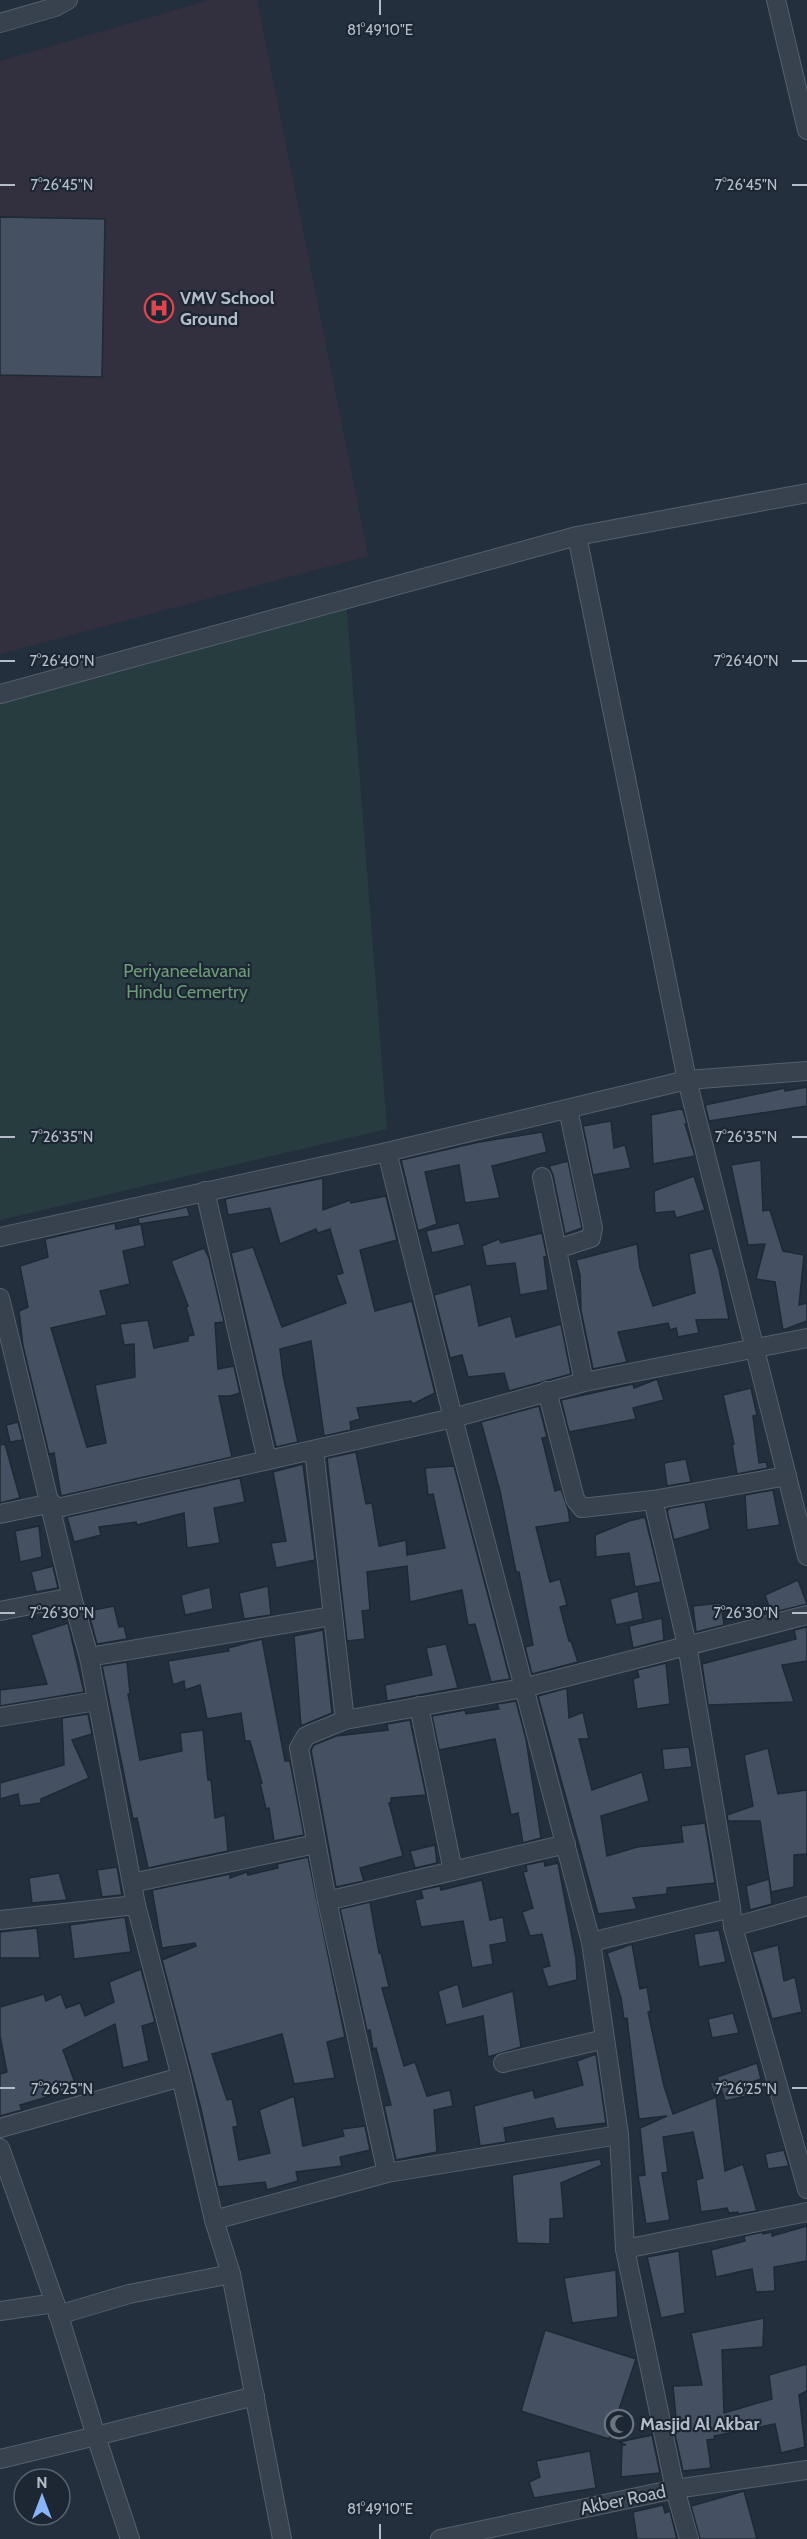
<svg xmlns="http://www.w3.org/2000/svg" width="807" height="2539" font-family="Cabin,sans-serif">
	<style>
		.medical { fill: #32303f }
		.green { fill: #263c3f }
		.building { fill: #455162; stroke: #1f2835; stroke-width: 1.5 }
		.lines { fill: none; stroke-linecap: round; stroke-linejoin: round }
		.street-casing { stroke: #565f6c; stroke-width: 20 }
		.street { stroke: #38414e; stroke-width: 18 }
		.ticks { fill: none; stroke: #b4bcc9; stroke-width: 2 }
		.labels { text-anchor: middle; stroke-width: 4.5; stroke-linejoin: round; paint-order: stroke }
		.poi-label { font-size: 18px; font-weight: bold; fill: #b4bcc9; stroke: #1d2633; text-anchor: start }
		.park-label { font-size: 18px; fill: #6b9a76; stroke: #1d2633 }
		.street-label { font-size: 18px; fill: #b4bcc9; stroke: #1d2633 }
		.ticks-label { font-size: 15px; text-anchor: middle; fill: #b4bcc9; stroke: #1d2633; stroke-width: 4.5; stroke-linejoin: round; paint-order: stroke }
	</style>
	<rect width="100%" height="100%" fill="#242f3e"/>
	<path class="medical" d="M210 0H257L368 556 0 654V61Z"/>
	<path class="green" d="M346 599 387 1129 0 1220V694Z"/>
	<g class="building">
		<path d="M0 217 105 219 102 377 0 375Z"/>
		<path d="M807 1087V1106L709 1121 705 1105 785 1088V1091Z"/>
		<path d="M680 1109 683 1110 687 1124H685L695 1156 653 1164 651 1115Z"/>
		<path d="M611 1121 614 1148 625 1145 631 1168 593 1175 583 1126Z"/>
		<path d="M542 1132 547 1152 492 1166 500 1198 465 1203 459 1165 425 1172 437 1224 418 1231 401 1160 479 1142Z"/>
		<path d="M761 1160 763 1211 770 1210 783 1251 804 1255 799 1305 807 1303V1321L783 1330 775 1282 756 1279 765 1244 748 1245 731 1165Z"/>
		<path d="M568 1161 582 1228 565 1234 553 1175 549 1166Z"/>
		<path d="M694 1176 705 1210 676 1218 674 1211 655 1213 654 1191Z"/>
		<path d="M323 1178V1210L350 1200 351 1203 386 1196 397 1240 360 1250 375 1311 412 1301 435 1393 413 1404 411 1401 357 1408 360 1419 350 1422 351 1430 324 1436 311 1341 280 1349 283 1375 298 1442 276 1447 231 1253 253 1247 282 1327 346 1303 336 1275 343 1273 330 1229 318 1233 316 1229 280 1244 270 1208 228 1215 225 1199Z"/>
		<path d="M187 1207 190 1216 139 1224 138 1218Z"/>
		<path d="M115 1223 116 1229 141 1224 145 1246 123 1251 130 1284 100 1291 107 1315 51 1328 87 1447 106 1443 95 1385 135 1377 134 1344 124 1345 120 1324 148 1320 154 1348 188 1341V1336L194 1335 186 1307 188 1306 171 1261 204 1248 209 1258 224 1322 215 1323 218 1369 234 1366 240 1393 230 1396H219L232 1457 61 1496 54 1453 49 1454 23 1346 19 1311 28 1307 20 1266 48 1257 45 1239Z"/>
		<path d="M459 1223 465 1245 432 1253 426 1231Z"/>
		<path d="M542 1233 547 1257H544L548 1290 520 1295 515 1263 486 1266 482 1246 499 1239 501 1243Z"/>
		<path d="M637 1244 640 1268 653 1306 695 1293 689 1254 712 1248 719 1269 729 1319 696 1320 699 1333 678 1337 676 1328 670 1330 668 1323 618 1332 627 1362 593 1369 581 1311 580 1275 576 1260Z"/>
		<path d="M471 1284 479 1326 511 1316 516 1337 561 1324 571 1374 509 1391 504 1373 468 1377 462 1355 450 1358 434 1295Z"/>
		<path d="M657 1379 664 1400 633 1408 636 1419 569 1432 561 1400 633 1384 634 1388Z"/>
		<path d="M751 1388 757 1415 753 1416 759 1463 766 1462 768 1468 737 1474 732 1444H734L723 1395Z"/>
		<path d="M539 1406 547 1437 542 1438 555 1491 561 1489 568 1509 570 1522 536 1527 550 1582 560 1579 567 1605 560 1607 569 1641H571L578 1662 532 1674 525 1647 533 1645 519 1572H516L500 1491 481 1422Z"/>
		<path d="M18 1422 23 1440 10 1442 6 1425Z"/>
		<path d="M5 1444 20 1498 0 1503V1445Z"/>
		<path d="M356 1452 366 1504 372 1503 379 1546 406 1540 407 1555 445 1548 433 1494 428 1495 425 1468 454 1466 510 1679 491 1682 475 1624 468 1625 462 1590 410 1602 407 1566 367 1572 370 1610 362 1611 365 1639 347 1641 327 1458Z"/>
		<path d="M686 1459 691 1482 667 1486 664 1463Z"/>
		<path d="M303 1464 315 1560 276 1568 271 1543 286 1541 273 1472Z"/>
		<path d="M240 1478 245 1502 214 1508 220 1543 187 1548 184 1513 137 1525 136 1522 99 1527 101 1535 74 1542 67 1517Z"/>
		<path d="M773 1490 780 1525 747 1530 745 1495Z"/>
		<path d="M705 1502 710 1529 674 1540 667 1511 670 1508Z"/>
		<path d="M645 1517 661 1582 635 1587 629 1553 596 1557 595 1535 629 1521Z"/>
		<path d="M39 1526 42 1557 20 1562 15 1531Z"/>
		<path d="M53 1566 58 1588 36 1592 31 1572Z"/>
		<path d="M798 1580 807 1604 771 1613 765 1595Z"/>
		<path d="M268 1586 271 1615 244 1619 239 1593Z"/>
		<path d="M210 1587 213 1609 185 1615 181 1595Z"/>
		<path d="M638 1591 643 1619 616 1625 610 1599Z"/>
		<path d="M721 1603 724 1625 696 1632 693 1606Z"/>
		<path d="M114 1606 119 1627 124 1626 127 1639 97 1644 88 1611Z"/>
		<path d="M662 1618 664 1640 633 1648 629 1626Z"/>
		<path d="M68 1623 84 1692 0 1706V1690L47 1684 31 1635Z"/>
		<path d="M807 1627V1661L782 1665 794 1702 708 1705 702 1664 796 1639 794 1630Z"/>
		<path d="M323 1630 332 1713 301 1726 294 1636Z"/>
		<path d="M262 1639 285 1761H290L304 1835 274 1841 269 1808 266 1809 260 1783H262L250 1741H245L241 1713 207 1719 200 1685 185 1690 184 1681 173 1685 168 1661 229 1651 228 1648Z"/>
		<path d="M446 1644 458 1688 387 1701 385 1685 432 1675 426 1648Z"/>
		<path d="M127 1662 130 1694H128L140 1760 182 1751 180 1733 203 1730 208 1780H211L215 1818 225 1815 228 1851 148 1868 137 1818 133 1819 102 1666Z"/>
		<path d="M666 1663 670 1704 637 1709 633 1679 639 1677 637 1670Z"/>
		<path d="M567 1688 569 1718 583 1712 589 1739H579L592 1790 642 1772 649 1801 601 1816 607 1856 637 1847 683 1842 681 1826 705 1823 715 1883 667 1888V1894L633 1898 637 1909 598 1914 538 1696Z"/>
		<path d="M516 1701 526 1739 541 1838 523 1843 518 1813 511 1815 495 1739 439 1750 432 1716 465 1710 466 1714 499 1709 497 1704Z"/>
		<path d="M88 1714 92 1734 72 1740 89 1778 41 1799V1803L20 1806 18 1794 0 1799V1783L64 1765 62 1718Z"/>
		<path d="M410 1720 426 1795 391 1798V1803H389L403 1856 360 1868 364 1881 336 1887 311 1750 314 1745 336 1736 388 1730 387 1724Z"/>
		<path d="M689 1747 692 1767 664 1770 662 1749Z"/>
		<path d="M768 1748 778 1794 807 1790V1854L794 1855V1887L771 1892 760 1821H728L727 1815 753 1806 744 1755Z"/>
		<path d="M435 1845 437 1863 415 1868 410 1851Z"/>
		<path d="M308 1857 345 2037 327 2042 335 2078 294 2084 282 2034 212 2054 227 2100 232 2099 238 2126 233 2127 239 2160 270 2153 259 2110 294 2096 303 2146 344 2136 342 2129 365 2126 370 2150 340 2157 342 2166 296 2172 298 2181 267 2190 265 2182 218 2187 201 2109 162 1960 196 1946 195 1943 162 1948 152 1890 230 1874V1878L247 1872 248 1875 278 1868 277 1864Z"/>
		<path d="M544 1861 545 1866 558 1863 576 1958 577 1980 548 1987 542 1968 550 1966 542 1934 530 1936 522 1912 533 1908 523 1872 527 1871 526 1865Z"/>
		<path d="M117 1867 122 1895 102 1897 97 1870Z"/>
		<path d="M59 1873 67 1900 32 1903 29 1878Z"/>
		<path d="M769 1879 772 1904 750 1910 746 1886Z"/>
		<path d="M482 1880 490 1920 503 1917 507 1942 490 1945 493 1964 472 1968 463 1921 421 1927 415 1900 423 1898 421 1890 440 1886 441 1890Z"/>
		<path d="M370 1902 379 1953H381L389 1987 382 1988 404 2066 415 2062 427 2096 450 2090 453 2106 434 2110 437 2152 396 2160 384 2106 391 2105 376 2048 373 2049 370 2030 367 2031 340 1909Z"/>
		<path d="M125 1917 131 1952 74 1959 70 1925Z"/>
		<path d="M37 1928 40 1958H0V1932Z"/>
		<path d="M719 1930 726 1962 699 1967 694 1934Z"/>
		<path d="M632 1944 640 1989 647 1987 651 2011 648 2012 664 2086 673 2114 716 2097 725 2171 743 2164 757 2211 738 2214V2212L729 2213 727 2208 701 2212 696 2180 703 2178 693 2132 663 2137 668 2172 662 2173 670 2220 646 2224 638 2176 645 2175 640 2128 667 2116 639 2119 627 2018 624 2019 621 1998 607 1953Z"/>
		<path d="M778 1945 784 1981 795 1977 802 2012 772 2019 752 1952Z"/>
		<path d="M141 1969 155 2022 142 2026 149 2061 123 2068 115 2024 63 2050 77 2088 20 2105 22 2110 0 2116V2074L7 2072 0 2036V2007L44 1994 46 2001 61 1994 66 2008 80 2003 85 2016 114 2002 109 1982Z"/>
		<path d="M458 1984 463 2007 513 1991 521 2047 488 2057 483 2016 446 2025 438 1991Z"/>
		<path d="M733 2013 739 2033 712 2038 708 2019Z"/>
		<path d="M596 2054 606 2123 556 2129 553 2118 504 2128 506 2142 480 2146 474 2106 533 2090 535 2098 583 2085 577 2061Z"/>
		<path d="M757 2063 761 2079 746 2084 750 2095 725 2101 722 2091 714 2094 710 2083 718 2080 717 2077Z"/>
		<path d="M784 2150 789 2166 768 2169 765 2154Z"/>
		<path d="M600 2159 602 2165 561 2183 564 2218 550 2219V2244L517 2243 512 2175Z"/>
		<path d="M807 2226V2261L774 2267 775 2291 756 2292 752 2269 716 2277 711 2250 745 2241 744 2236 763 2232V2234L772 2232V2236Z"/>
		<path d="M679 2251 685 2313 661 2318 647 2257Z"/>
		<path d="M616 2270 618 2317 572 2323 564 2278Z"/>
		<path d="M764 2318 763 2347 722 2350 724 2413 772 2399 769 2375 807 2364V2391L799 2395 805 2447 781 2453 775 2424 714 2436 715 2439 707 2440 711 2468 683 2471 674 2430 677 2429 673 2386 702 2385 691 2333Z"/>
		<path d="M545 2330 636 2359 609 2439 521 2411Z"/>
		<path d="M652 2435 660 2473 621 2477 622 2445H626L619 2442Z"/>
		<path d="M590 2451 596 2488 534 2498 529 2482 540 2477 536 2461Z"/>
		<path d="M744 2491 757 2539H700L691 2506Z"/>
		<path d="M663 2505 665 2513 670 2511 677 2539H637L633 2512Z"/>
	</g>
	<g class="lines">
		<g class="street-casing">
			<g id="street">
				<path d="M776 0 807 130"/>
				<path d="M0 23 55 7 68 0"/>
				<path d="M577 536 687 1080 807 1556"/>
				<path d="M0 694 577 536 807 493"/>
				<path d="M387 1152 453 1418 591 1942 619 2135 625 2249 675 2489 689 2539"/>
				<path d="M542 1177 584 1382"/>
				<path d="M205 1191 267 1460"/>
				<path d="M0 1237 387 1152 687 1080 807 1071"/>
				<path d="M557 1249 591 1238 593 1228 568 1109"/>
				<path d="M0 1298 72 1597 89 1657 136 1905 181 2077"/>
				<path d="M547 1391 575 1499 582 1508 653 1500 787 1476"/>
				<path d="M314 1450 345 1720 306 1736 299 1748 327 1901 387 2173"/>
				<path d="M653 1500 687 1645 731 1908"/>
				<path d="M53 1509 453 1418 584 1382 807 1338"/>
				<path d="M0 1514 52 1503"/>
				<path d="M0 1611 72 1597"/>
				<path d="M89 1657 332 1616"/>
				<path d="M419 1706 453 1871"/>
				<path d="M0 1717 97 1701"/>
				<path d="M345 1720 523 1688 807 1615"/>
				<path d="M132 1883 316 1844"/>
				<path d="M327 1901 566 1844"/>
				<path d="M0 1920 136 1905"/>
				<path d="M733 1927 807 1906"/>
				<path d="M591 1942 731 1908 733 1927 807 2189"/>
				<path d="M503 2063 605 2039"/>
				<path d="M0 2128 181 2077 214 2220 231 2274 282 2539"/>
				<path d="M0 2148 55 2303 0 2311"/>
				<path d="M214 2220 387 2173 619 2135"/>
				<path d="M625 2249 807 2212"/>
				<path d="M55 2303 96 2436 255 2396"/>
				<path d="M58 2315 129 2294 231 2274"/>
				<path d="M0 2459 96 2436 130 2539"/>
				<path d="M440 2539 675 2489 807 2470"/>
			</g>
		</g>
		<use href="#street" class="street"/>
	</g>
	<path class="ticks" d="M380 0V15M0 185H15M792 185H807M0 661H15M792 661H807M0 1137H15M792 1137H807M0 1613H15M792 1613H807M0 2088H15M792 2088H807M380 2524V2539"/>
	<defs>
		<g id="hospital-ring" transform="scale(1.5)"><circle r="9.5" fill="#1d2633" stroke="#e0444e" stroke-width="1.5"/><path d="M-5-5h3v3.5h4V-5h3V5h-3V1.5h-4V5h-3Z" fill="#e0444e"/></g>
		<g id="mosque-ring" transform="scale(1.5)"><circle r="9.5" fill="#1d2633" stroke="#6b7280" stroke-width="1.5"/><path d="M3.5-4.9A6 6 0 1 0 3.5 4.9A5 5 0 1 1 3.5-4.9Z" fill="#6b7280"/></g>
	</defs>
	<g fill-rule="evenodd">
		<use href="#hospital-ring" x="159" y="308"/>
		<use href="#mosque-ring" x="619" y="2424"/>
	</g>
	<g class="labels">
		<g class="poi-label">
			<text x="180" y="304">VMV School<tspan x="180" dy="21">Ground</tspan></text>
			<text x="640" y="2430">Masjid Al Akbar</text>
		</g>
		<g class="park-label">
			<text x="187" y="977">Periyaneelavanai<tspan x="187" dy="21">Hindu Cemertry</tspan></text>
		</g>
		<g class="street-label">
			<text transform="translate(623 2500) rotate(-12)" y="6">Akber Road</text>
		</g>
	</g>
	<g class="ticks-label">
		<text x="380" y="35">81°49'10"E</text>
		<text x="62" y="190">7°26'45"N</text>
		<text x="746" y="190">7°26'45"N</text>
		<text x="62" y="666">7°26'40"N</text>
		<text x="746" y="666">7°26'40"N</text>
		<text x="62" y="1142">7°26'35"N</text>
		<text x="746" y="1142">7°26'35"N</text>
		<text x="62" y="1618">7°26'30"N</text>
		<text x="746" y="1618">7°26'30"N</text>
		<text x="62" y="2094">7°26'25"N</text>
		<text x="746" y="2094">7°26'25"N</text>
		<text x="380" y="2514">81°49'10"E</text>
	</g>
	<g transform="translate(42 2497)"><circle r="28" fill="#1d2633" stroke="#59626f" stroke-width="1.5"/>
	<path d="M0-4.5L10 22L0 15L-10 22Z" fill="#8ab4f8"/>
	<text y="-9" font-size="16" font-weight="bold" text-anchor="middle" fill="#b4bcc9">N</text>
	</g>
</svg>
